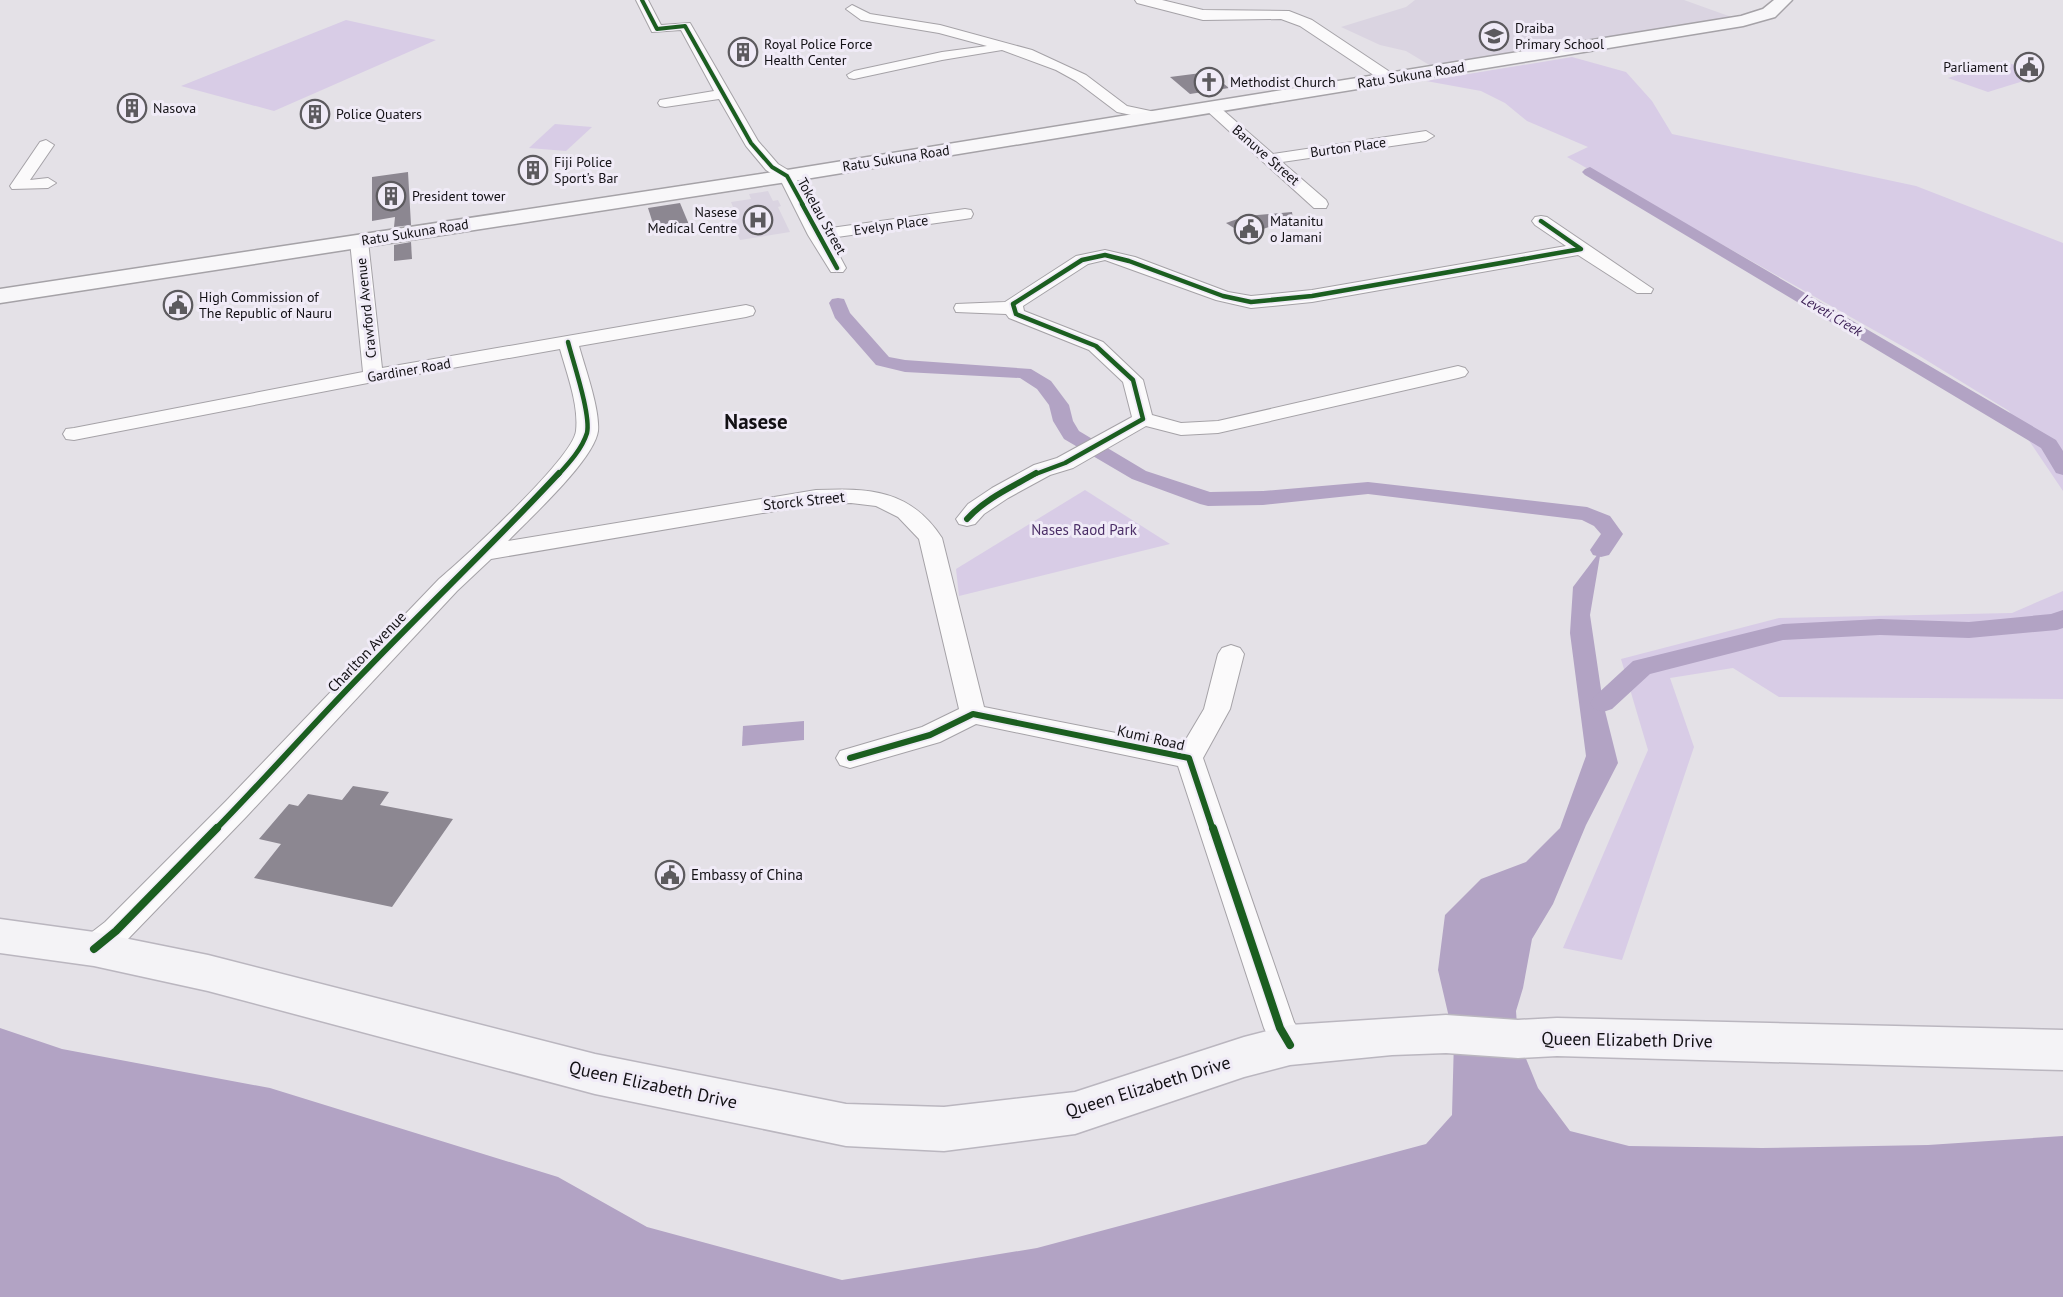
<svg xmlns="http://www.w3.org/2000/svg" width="2063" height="1297" font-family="'PT Sans',sans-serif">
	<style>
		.built { fill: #dad4e1 }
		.green { fill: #d8cce6 }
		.water { fill: #b2a3c4 }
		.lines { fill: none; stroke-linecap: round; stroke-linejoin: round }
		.canal { fill: #b2a3c4; fill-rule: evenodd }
		.building { fill: #8c8791 }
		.minor-casing { stroke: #a5a2a7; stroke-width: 2 }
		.tertiary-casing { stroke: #a5a2a7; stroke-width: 2 }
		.secondary-casing { stroke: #a5a2a7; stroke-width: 3 }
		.primary-casing { stroke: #bab6bf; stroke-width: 3 }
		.minor { fill: #fbfafb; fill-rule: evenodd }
		.tertiary { fill: #fbfafb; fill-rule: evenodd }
		.secondary { fill: #f8f7f9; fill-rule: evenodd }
		.primary { fill: #f4f3f6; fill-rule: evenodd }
		.cycleway-far3-casing { stroke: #f0ebf7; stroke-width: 6 }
		.cycleway-far2-casing { stroke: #f0ebf7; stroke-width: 8 }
		.cycleway-far1-casing { stroke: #f0ebf7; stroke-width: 10 }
		.cycleway-casing { stroke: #f0ebf7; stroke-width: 11 }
		.cycleway-far3 { stroke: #1b5e20; stroke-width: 4 }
		.cycleway-far2 { stroke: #1b5e20; stroke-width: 4.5 }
		.cycleway-far1 { stroke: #1b5e20; stroke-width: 6 }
		.cycleway { stroke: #1b5e20; stroke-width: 8 }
		.labels { text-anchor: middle; stroke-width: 6; stroke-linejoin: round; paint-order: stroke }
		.far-poi-label { font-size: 14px; fill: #131115; stroke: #f0ebf7; text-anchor: start }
		.far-street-label { font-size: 14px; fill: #131115; stroke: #f0ebf7 }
		.far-water-label { font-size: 14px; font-style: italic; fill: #381b52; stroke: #f0ebf7 }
		.street-label { font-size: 15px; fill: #131115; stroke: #f0ebf7 }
		.park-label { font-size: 15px; fill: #4a2d66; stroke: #f0ebf7 }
		.poi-label { font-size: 15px; fill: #131115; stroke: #f0ebf7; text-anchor: start }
		.near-street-label { font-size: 18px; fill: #131115; stroke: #f0ebf7 }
		.district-label { font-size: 21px; font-weight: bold; fill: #131115; stroke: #f0ebf7 }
	</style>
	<rect width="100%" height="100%" fill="#e4e1e7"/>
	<g class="built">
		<path d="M1415 0H1684L1737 19 1431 66 1406 51 1380 45 1341 27 1406 7Z"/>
		<path d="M768 191 773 201 778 200 781 206 778 207 790 232 740 240 726 208 733 207 731 202 751 199 749 194Z"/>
	</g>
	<g class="green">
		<path d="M346 20 436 40 274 111 181 86Z"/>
		<path d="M1572 57 1626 72 1652 101 1672 134 1916 186 2063 243V491L2009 411 1918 355 1567 157 1588 147 1527 121 1505 103 1481 91 1426 81Z"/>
		<path d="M2003 61 2043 75 1988 92 1948 78Z"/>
		<path d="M555 124 592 127 566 151 529 148Z"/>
		<path d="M1085 490 1170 544 959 596 956 569Z"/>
		<path d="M2063 591V699L1779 697 1733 668 1670 678 1694 747 1622 960 1563 948 1648 750 1621 659 1779 618 2012 613Z"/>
	</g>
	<g class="water">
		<path d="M1601 550 1590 615 1603 703 1618 763 1586 825 1553 904 1532 939 1523 988 1516 1011 1518 1039 1538 1088 1570 1131 1629 1146 1762 1148 1928 1145 2063 1136V1297H0V1028L62 1049 270 1088 558 1177 647 1227 842 1280 1037 1248 1426 1144 1452 1115 1454 1039 1438 970 1445 915 1481 879 1526 862 1560 828 1586 756 1570 633 1573 587Z"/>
		<path d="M804 721V740L742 746 743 726Z"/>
	</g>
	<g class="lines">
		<g class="canal">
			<path d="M1590 167 2056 440 2063 451V475L2056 473 2041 448 1585 175 1582 172 1585 169Z"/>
			<path d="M838 298 844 299 850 313 889 357 905 360 1031 369 1051 381 1069 405 1073 421 1079 431 1146 471 1210 492 1263 491 1368 482 1587 507 1610 516 1623 534 1609 555 1601 557 1593 555 1590 550 1601 534 1594 526 1582 520 1368 494 1263 505 1208 506 1200 504 1132 479 1064 439 1053 421 1049 405 1037 389 1020 378 905 372 876 365 835 318 829 303 832 299Z"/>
			<path d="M2063 610V628L2057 630 1969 638 1880 635 1783 640 1650 674 1612 709 1603 712 1594 709 1590 703 1594 697 1633 661 1783 624 1880 619 1969 622 2051 614Z"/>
		</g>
	</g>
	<g class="building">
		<path d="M1209 72 1229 88 1190 94 1170 77Z"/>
		<path d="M408 172 411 225 394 227 395 217 372 221V177Z"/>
		<path d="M680 203 690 227 656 233 648 208Z"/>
		<path d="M1292 212 1293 219 1245 235 1226 223 1246 216Z"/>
		<path d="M411 242 412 259 394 261V245Z"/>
		<path d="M353 786 389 792 380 805 453 819 392 907 254 878 281 844 259 839 289 804 298 806 308 794 342 800Z"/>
	</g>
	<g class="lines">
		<g class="minor-casing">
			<g id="minor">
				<path d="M636 0H648L661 25 690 23 758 141 778 164 793 173 824 229 965 209 971 210 973 214 971 218 965 219 830 238 846 268 843 272H831L808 235 780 179 766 170 746 146 719 99 665 107 660 106 658 103 660 100 714 91 681 30 652 32Z"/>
				<path d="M852 5 870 14 940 25 1032 50 1086 75 1127 106 1160 113 1162 116 1155 120 1117 112 1076 81 1056 70 1002 50 942 60 854 79 849 78 847 75 854 71 942 52 987 46 939 33 861 20 846 9Z"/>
				<path d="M1211 103 1216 104 1273 154 1426 131 1434 136 1426 141 1282 162 1326 200 1328 204 1326 208H1314L1206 110 1204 107Z"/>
				<path d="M46 140 54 145 30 180 48 178 56 183 48 188 12 189 10 186 40 142Z"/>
				<path d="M1541 216 1547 217 1653 289 1651 293H1637L1578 255 1312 302 1251 308 1216 300 1105 260 1088 264 1023 306 1024 311 1103 342 1143 380 1152 415 1181 423 1218 421 1458 366 1465 368 1468 372 1465 376 1458 378 1218 433 1181 435 1146 426 1073 468 1050 475 1008 498 984 514 975 524 967 526 959 524 956 519 968 504 992 488 1034 465 1057 458 1132 417 1123 382 1089 350 1009 318 1006 314 956 312 954 308 956 304 1005 302 1076 256 1105 250 1135 257 1228 292 1251 296 1312 290 1566 246 1535 225 1532 221 1535 217Z"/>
				<path d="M359 236 365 237 368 241 382 368 746 305 753 307 755 311 753 315 746 317 579 346C585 368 600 409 598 431 594 460 529 519 508 541L816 490C869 488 910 489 942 538L984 707 1182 746 1204 709 1218 654 1222 648 1231 645 1240 648 1244 654 1230 709 1203 758 1294 1022 1307 1045 1302 1056 1290 1060 1278 1056 1264 1028 1178 766 976 724 940 742 850 768 840 765 836 758 840 751 922 727 959 709 919 539 898 517 876 506 851 503 816 504 491 559 457 591 246 817 127 940C113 952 102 965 83 959L78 949 83 939 105 922 226 801 439 579C465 557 573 458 576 431 579 405 567 374 560 349L373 382 74 440 66 439 63 434 66 429 74 428 363 372 350 241 353 237Z"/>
			</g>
		</g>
		<g class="tertiary-casing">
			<path id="tertiary" d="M1135 0H1162L1203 10 1289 11 1312 20 1399 78 1396 82H1384L1300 26 1281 19 1203 20 1137 3Z"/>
		</g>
		<g class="secondary-casing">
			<path id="secondary" d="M1774 0H1792L1775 17 1743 26 787 182 0 303V289L787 170 1741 16 1763 9Z"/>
		</g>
		<g class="primary-casing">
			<path id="primary" d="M0 919 94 932 208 955 595 1054 846 1104 944 1107 1075 1092 1244 1037 1290 1025 1446 1015 1518 1020 1557 1018 2063 1030V1070L1557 1056 1518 1058 1446 1053 1392 1055 1290 1065 1244 1077 1075 1134 944 1151 846 1146 595 1094 208 991 94 966 0 953Z"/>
		</g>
		<use href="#minor" class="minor"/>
		<use href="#tertiary" class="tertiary"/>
		<use href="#secondary" class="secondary"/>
		<use href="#primary" class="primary"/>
		<g class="cycleway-far3-casing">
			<path id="cycleway-far3" d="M642 0 657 29 685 26 751 143 772 167 787 176 803 205"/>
		</g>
		<g class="cycleway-far2-casing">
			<g id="cycleway-far2">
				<path d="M802 204 837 268"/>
				<path d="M558 475C569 463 582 449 587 433 591 414 573 362 568 342"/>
				<path d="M1033 475 1065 463 1143 419 1133 380 1096 346 1016 314 1013 304 1082 260 1105 255 1129 261 1223 296 1251 302 1312 296 1581 249 1541 221"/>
			</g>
		</g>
		<g class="cycleway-far1-casing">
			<g id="cycleway-far1">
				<path d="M967 519C986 498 1012 487 1036 473"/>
				<path d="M850 758 930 735 973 714 1189 758 1213 830"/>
				<path d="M215 830C265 779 312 725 362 674 427 606 495 542 559 473"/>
			</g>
		</g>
		<g class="cycleway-casing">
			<g id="cycleway">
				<path d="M1213 828 1280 1028 1290 1045"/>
				<path d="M94 949 116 931 217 828"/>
			</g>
		</g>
		<use href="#cycleway-far3" class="cycleway-far3"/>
		<use href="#cycleway-far2" class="cycleway-far2"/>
		<use href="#cycleway-far1" class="cycleway-far1"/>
		<use href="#cycleway" class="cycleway"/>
	</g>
	<defs>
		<g id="school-ring" transform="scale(1.5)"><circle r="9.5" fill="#f0ebf7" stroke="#5c5a5e" stroke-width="1.5"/><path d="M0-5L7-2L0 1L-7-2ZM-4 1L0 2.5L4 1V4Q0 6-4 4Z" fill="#5c5a5e"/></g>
		<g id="building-ring" transform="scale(1.5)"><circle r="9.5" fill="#f0ebf7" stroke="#5c5a5e" stroke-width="1.5"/><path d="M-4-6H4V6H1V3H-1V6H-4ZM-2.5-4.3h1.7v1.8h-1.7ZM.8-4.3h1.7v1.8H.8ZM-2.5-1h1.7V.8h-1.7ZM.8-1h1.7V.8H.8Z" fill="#5c5a5e"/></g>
		<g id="civic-ring" transform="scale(1.5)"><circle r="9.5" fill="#f0ebf7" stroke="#5c5a5e" stroke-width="1.5"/><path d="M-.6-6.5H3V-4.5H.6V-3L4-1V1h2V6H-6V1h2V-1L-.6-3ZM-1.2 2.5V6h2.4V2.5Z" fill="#5c5a5e"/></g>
		<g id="church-ring" transform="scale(1.5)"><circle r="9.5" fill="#f0ebf7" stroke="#5c5a5e" stroke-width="1.5"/><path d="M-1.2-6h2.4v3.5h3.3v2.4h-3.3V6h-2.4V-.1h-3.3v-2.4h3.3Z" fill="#5c5a5e"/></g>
		<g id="hospital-ring" transform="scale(1.5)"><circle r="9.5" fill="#f0ebf7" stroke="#5c5a5e" stroke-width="1.5"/><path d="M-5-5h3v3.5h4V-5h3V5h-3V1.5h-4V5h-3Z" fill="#5c5a5e"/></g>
	</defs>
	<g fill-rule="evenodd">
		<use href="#school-ring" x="1494" y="36"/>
		<use href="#building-ring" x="743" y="52"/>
		<use href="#civic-ring" x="2029" y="67"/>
		<use href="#church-ring" x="1209" y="82"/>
		<use href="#building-ring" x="132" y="108"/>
		<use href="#building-ring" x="315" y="114"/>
		<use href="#building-ring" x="533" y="170"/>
		<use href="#building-ring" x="391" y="196"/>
		<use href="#hospital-ring" x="758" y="220"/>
		<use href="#civic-ring" x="1249" y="229"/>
		<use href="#civic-ring" x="178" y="305"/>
		<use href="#civic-ring" x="670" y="875"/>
	</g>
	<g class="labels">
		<g class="far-poi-label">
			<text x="1515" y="33">Draiba<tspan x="1515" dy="16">Primary School</tspan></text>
			<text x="764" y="49">Royal Police Force<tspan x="764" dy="16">Health Center</tspan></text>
			<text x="2008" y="72" text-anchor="end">Parliament</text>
			<text x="1230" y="87">Methodist Church</text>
			<text x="153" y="113">Nasova</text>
			<text x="336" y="119">Police Quaters</text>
			<text x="554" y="167">Fiji Police<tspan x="554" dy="16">Sport's Bar</tspan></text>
			<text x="412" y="201">President tower</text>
			<text x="737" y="217" text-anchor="end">Nasese<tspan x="737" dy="16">Medical Centre</tspan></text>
			<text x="1270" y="226">Matanitu<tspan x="1270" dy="16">o Jamani</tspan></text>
			<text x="199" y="302">High Commission of<tspan x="199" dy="16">The Republic of Nauru</tspan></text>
		</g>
		<g class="far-street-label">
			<text transform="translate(1411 75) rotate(-9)" y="5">Ratu Sukuna Road</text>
			<text transform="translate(1348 147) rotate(-8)" y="5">Burton Place</text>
			<text transform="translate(1266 155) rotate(41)" y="5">Banuve Street</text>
			<text transform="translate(896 158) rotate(-9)" y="5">Ratu Sukuna Road</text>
			<text transform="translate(822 216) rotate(61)" y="5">Tokelau Street</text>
			<text transform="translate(891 225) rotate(-8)" y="5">Evelyn Place</text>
			<text transform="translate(415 232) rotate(-9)" y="5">Ratu Sukuna Road</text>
			<text transform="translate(366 308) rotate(-96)" y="5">Crawford Avenue</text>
			<text transform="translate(409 370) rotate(-10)" y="5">Gardiner Road</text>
		</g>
		<g class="far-water-label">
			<text transform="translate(1832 315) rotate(31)" y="5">Leveti Creek</text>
		</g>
		<g class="street-label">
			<text transform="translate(804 501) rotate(-6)" y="5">Storck Street</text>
			<text transform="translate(367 652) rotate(-46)" y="5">Charlton Avenue</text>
			<text transform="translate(1151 738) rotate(13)" y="5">Kumi Road</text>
		</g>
		<g class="park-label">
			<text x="1084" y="535">Nases Raod Park</text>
		</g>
		<g class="poi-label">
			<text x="691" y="880">Embassy of China</text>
		</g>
		<g class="near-street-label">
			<text transform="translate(1627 1040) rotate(1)" y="6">Queen Elizabeth Drive</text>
			<text transform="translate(653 1085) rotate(12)" y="6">Queen Elizabeth Drive</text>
			<text transform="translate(1148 1087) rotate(-17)" y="6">Queen Elizabeth Drive</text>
		</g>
		<g class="district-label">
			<text x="756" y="429">Nasese</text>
		</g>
	</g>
</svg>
